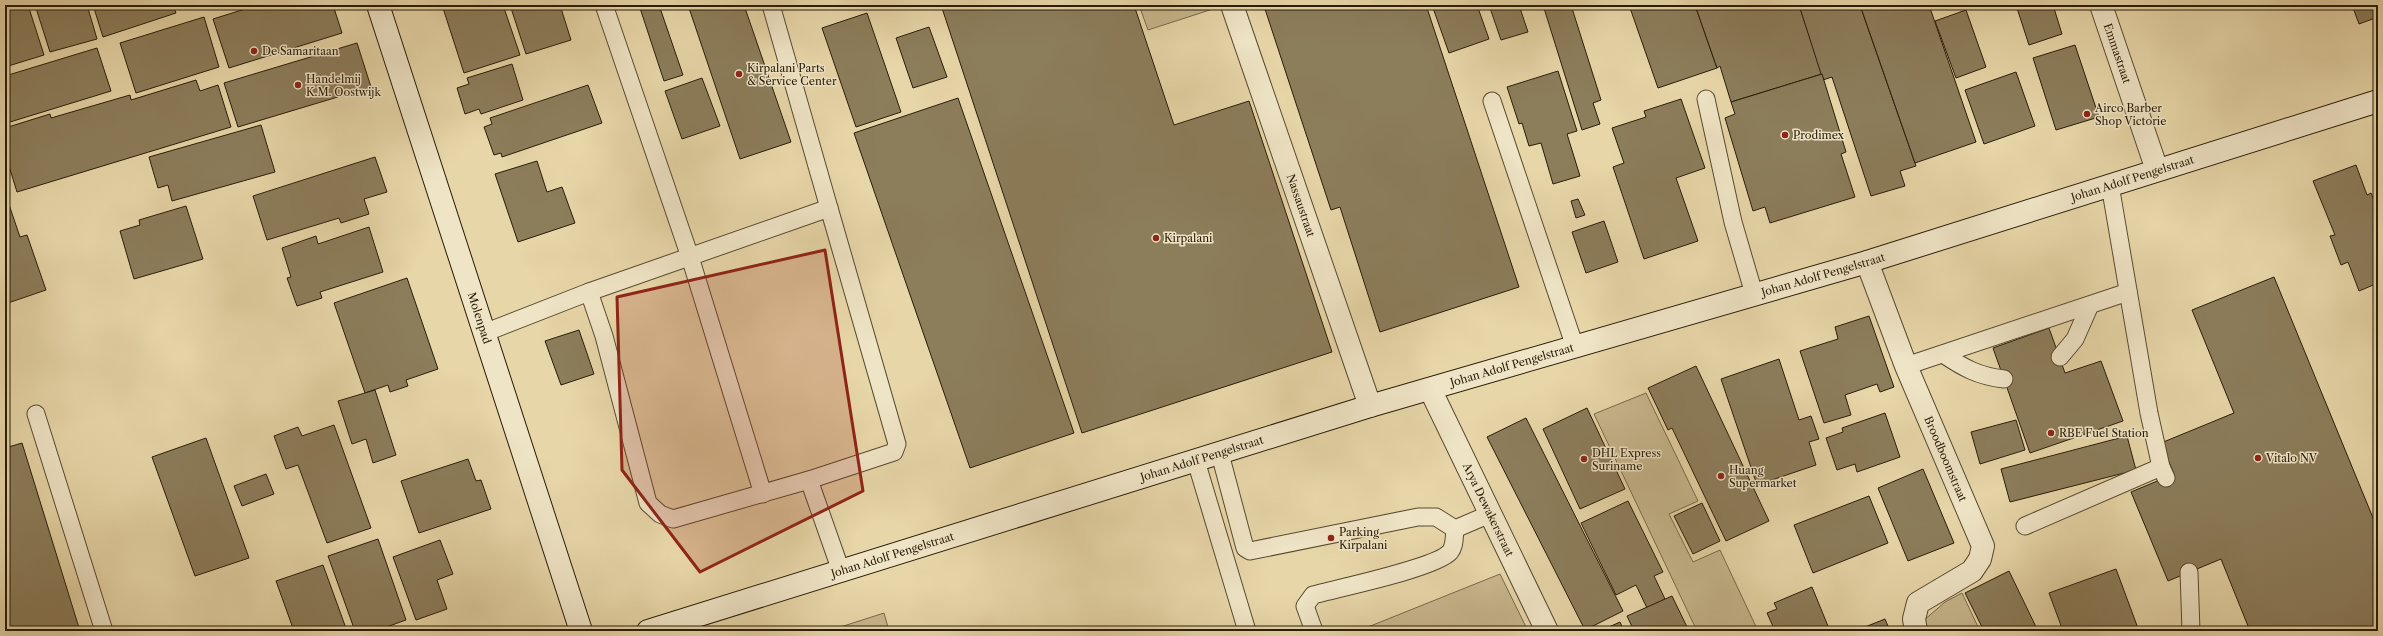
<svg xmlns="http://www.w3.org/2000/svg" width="2383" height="636" font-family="'Libre Caslon Text',serif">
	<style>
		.green { fill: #c7b68d; stroke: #78694a }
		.building { fill: #8c7d5b; stroke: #291c08 }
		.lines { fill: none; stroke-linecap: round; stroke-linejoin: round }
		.lane-casing { stroke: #584a30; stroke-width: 19 }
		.street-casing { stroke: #584a30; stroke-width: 24 }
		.secondary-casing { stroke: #291c08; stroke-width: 24 }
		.lane { stroke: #efe4c6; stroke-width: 17 }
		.street { stroke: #efe4c6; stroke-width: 22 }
		.secondary { stroke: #efe4c6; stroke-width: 22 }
		.marked { fill: #8f2418; fill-opacity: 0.2; stroke: #8f2418; stroke-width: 3; stroke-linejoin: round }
		.poi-dot { fill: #8f2418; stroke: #efe4c6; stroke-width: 1.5 }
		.labels { text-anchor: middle; stroke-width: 3; stroke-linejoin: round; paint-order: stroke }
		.poi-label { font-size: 11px; fill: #291c08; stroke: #efe4c6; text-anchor: start }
		.street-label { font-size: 11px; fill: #291c08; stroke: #efe4c6 }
	</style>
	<rect width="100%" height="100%" fill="#e7d6a8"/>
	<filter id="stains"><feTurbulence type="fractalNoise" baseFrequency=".005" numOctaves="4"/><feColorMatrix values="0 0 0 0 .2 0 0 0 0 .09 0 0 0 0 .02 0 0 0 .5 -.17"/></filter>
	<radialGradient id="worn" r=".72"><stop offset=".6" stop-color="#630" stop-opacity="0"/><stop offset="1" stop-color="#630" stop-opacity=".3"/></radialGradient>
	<g class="green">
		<path d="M1139 5H1218L1219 7 1148 30Z"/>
		<path d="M1646 393 1698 501 1669 514 1693 562 1720 550 1758 631H1697L1594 414Z"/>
		<path d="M1500 574 1527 629 1521 631H1358Z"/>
		<path d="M1962 593 1980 631H1925L1923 621 1945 602Z"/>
		<path d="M884 613 889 631H828Z"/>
	</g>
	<g class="building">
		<path d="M5 5H28L44 55 5 67Z"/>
		<path d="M35 5H87L97 39 50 52Z"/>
		<path d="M93 5H173L176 13 103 37Z"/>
		<path d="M258 5H333L342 33 229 68 213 19Z"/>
		<path d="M442 5H503L520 55 464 73Z"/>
		<path d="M510 5H560L571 40 526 54Z"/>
		<path d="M639 5H659L683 75 664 81Z"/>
		<path d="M688 5H744L791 142 740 159Z"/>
		<path d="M941 5H1134L1174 125 1249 101 1332 352 1082 433Z"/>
		<path d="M1268 5H1426L1519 287 1380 332 1340 207 1331 210 1264 6Z"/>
		<path d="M1432 5H1477L1489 39 1449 53Z"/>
		<path d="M1489 5H1519L1528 32 1501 40Z"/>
		<path d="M1543 5H1571L1601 100 1593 103 1600 124 1582 130Z"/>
		<path d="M1629 5H1695L1717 68 1658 88Z"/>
		<path d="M1695 5H1799L1822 74 1731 102 1720 66 1717 68Z"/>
		<path d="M1799 5H1860L1916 166 1900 171 1905 186 1871 196 1832 77 1823 80Z"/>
		<path d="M1860 5H1929L1976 142 1915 163Z"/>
		<path d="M2016 5H2053L2062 34 2029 45Z"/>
		<path d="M2352 5H2378V17L2359 24Z"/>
		<path d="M1966 10 1986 67 1956 78 1935 21Z"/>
		<path d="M867 13 901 112 856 127 822 28Z"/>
		<path d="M204 17 219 67 136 93 120 43Z"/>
		<path d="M929 27 947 77 913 88 896 38Z"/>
		<path d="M357 43 371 87 238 127 224 83Z"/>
		<path d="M2075 45 2099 117 2056 130 2033 58Z"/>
		<path d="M97 48 111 91 10 122 5 106V76Z"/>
		<path d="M512 64 523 100 481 114 479 109 465 114 457 88 469 84 467 78Z"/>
		<path d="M1558 71 1577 131 1567 134 1580 176 1553 184 1541 143 1529 146 1522 123 1519 124 1507 87Z"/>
		<path d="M2016 72 2035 126 1984 144 1965 90Z"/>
		<path d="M1822 74 1846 152 1841 154 1855 197 1770 223 1765 207 1753 211 1725 118 1735 114 1731 102Z"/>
		<path d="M702 78 720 126 682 139 665 91Z"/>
		<path d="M196 80 200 91 218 85 231 127 17 192 5 153V128L50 114 51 118 130 95 131 100Z"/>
		<path d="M588 85 602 123 502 157 501 153 494 155 484 127 492 124 490 118Z"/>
		<path d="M958 98 1074 433 970 468 854 133Z"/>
		<path d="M1681 99 1705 168 1676 178 1698 241 1644 259 1613 167 1624 163 1612 128 1646 117 1644 111Z"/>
		<path d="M261 125 275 172 172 201 168 185 158 188 149 157Z"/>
		<path d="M375 157 387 192 364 199 369 214 341 223 339 218 267 240 253 196Z"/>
		<path d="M537 161 547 192 562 187 575 223 518 242 495 174Z"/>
		<path d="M2356 165 2367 195 2371 193 2378 210V283L2359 291 2348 262 2341 265 2330 236 2335 235 2313 181Z"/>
		<path d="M5 193 20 237 27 235 46 290 5 304Z"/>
		<path d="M1578 199 1585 215 1576 218 1571 201Z"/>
		<path d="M186 206 203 259 134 279 120 231 140 225 139 220Z"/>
		<path d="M1604 221 1618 262 1586 273 1572 232Z"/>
		<path d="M369 227 383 272 320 292 322 298 297 306 287 278 291 277 282 248 316 236 318 244Z"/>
		<path d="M2274 277 2378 530V631H2250L2221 559 2168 581 2131 492 2174 474 2161 443 2234 413 2192 310Z"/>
		<path d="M407 278 438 369 406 380 408 386 390 392 388 385 365 393 334 303Z"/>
		<path d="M1869 316 1894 387 1880 392 1877 384 1845 395 1851 415 1824 423 1800 351 1838 339 1835 327Z"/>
		<path d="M2049 328 2065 373 2101 361 2123 421 2030 453 1993 348Z"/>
		<path d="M579 330 594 374 561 385 545 341Z"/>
		<path d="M1779 359 1799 420 1811 416 1819 439 1809 442 1816 465 1757 485 1721 379Z"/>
		<path d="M1696 366 1769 521 1726 541 1672 428 1668 430 1648 388Z"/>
		<path d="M375 390 396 455 373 463 366 439 352 444 338 401Z"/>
		<path d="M1587 408 1625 489 1580 509 1543 429Z"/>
		<path d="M1885 413 1900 457 1857 472 1855 464 1837 470 1826 438 1843 432 1842 428Z"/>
		<path d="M1526 418 1623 611 1585 630 1487 437Z"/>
		<path d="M2016 420 2025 450 1980 464 1971 432Z"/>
		<path d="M334 425 371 528 327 543 298 465 286 469 274 436 298 427 302 436Z"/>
		<path d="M2127 436 2136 470 2010 502 2001 469Z"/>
		<path d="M206 438 249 558 195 576 152 457Z"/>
		<path d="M22 443 80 631H5V448Z"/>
		<path d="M468 459 476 481 481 480 491 509 419 533 401 481Z"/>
		<path d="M1923 469 1954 543 1908 561 1878 488Z"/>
		<path d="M266 474 274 494 242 506 234 486Z"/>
		<path d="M1869 496 1888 543 1813 573 1794 525Z"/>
		<path d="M1628 501 1663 572 1654 576 1665 599 1647 608 1636 585 1616 595 1581 523Z"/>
		<path d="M1702 503 1720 541 1693 554 1674 516Z"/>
		<path d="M378 539 406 620 375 631H355L328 556Z"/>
		<path d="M440 540 453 574 437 580 447 609 416 620 393 557Z"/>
		<path d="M323 565 347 631H294L276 581Z"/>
		<path d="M2116 569 2139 631H2063L2049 593Z"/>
		<path d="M2009 571 2038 631H1984L1965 593Z"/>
		<path d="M1812 587 1830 631H1775L1767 613 1777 609 1774 603Z"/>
		<path d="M1672 596 1689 631H1634L1627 616Z"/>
		<path d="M1885 619 1890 631H1855Z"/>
		<path d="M1620 622 1624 631H1600Z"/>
	</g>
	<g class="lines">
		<g class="lane-casing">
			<g id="lane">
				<path d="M604 5 690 257 763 494"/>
				<path d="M771 5 829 208"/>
				<path d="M1706 99 1733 222 1754 294"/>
				<path d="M1492 101 1575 347"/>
				<path d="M2110 185 2149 413 2161 467 2166 478"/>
				<path d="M829 208 897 444 894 452 809 480 673 519 660 514 648 503 604 336 589 292Z"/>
				<path d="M484 333 589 292"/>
				<path d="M1943 354C1964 368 1978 376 2004 379"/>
				<path d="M2060 357 2075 339 2090 305"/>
				<path d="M1906 366 2128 292"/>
				<path d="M36 414 104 631"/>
				<path d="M1220 454 1245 548 1250 551 1418 517H1436L1455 529"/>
				<path d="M1196 461 1247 631"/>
				<path d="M809 480 841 571"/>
				<path d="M2025 526 2161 467"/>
				<path d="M1455 529 1490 514"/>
				<path d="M2189 572 2191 631"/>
				<path d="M1314 631 1305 606 1313 595C1338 588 1436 568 1450 552 1455 546 1454 537 1455 529"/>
			</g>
		</g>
		<g class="street-casing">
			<g id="street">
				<path id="s1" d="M1232 5 1370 406"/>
				<path id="s2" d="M2101 5 2157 170"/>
				<path id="s3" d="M1867 262 1906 366 1983 546 1980 559 1972 571 1918 603 1914 619 1916 631"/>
				<path id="s4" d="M1430 389 1547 631"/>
			</g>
		</g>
		<g class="secondary-casing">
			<g id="secondary">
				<path id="s5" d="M378 5 581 631"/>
				<path id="s6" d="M648 631 1370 406 1867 262 2378 101"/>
			</g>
		</g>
		<use href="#lane" class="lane"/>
		<use href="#street" class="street"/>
		<use href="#secondary" class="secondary"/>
	</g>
	<path class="marked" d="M825 250 863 491 700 572 622 470 617 297Z"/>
	<g class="poi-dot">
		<circle cx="254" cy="51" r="4"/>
		<circle cx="739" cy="74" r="4"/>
		<circle cx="298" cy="85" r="4"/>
		<circle cx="2087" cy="114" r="4"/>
		<circle cx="1785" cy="135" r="4"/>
		<circle cx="1156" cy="238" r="4"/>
		<circle cx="2051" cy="433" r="4"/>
		<circle cx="2258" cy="458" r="4"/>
		<circle cx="1584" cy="459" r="4"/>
		<circle cx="1721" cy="476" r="4"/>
		<circle cx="1331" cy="538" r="4"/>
	</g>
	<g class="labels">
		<g class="poi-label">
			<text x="262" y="55">De Samaritaan</text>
			<text x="747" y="72">Kirpalani Parts<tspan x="747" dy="13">&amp; Service Center</tspan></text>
			<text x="306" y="83">Handelmij<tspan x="306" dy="13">K.M. Oostwijk</tspan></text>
			<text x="2095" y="112">Airco Barber<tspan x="2095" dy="13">Shop Victorie</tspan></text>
			<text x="1793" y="139">Prodimex</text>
			<text x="1164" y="242">Kirpalani</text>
			<text x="2059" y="437">RBE Fuel Station</text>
			<text x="1592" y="457">DHL Express<tspan x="1592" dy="13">Suriname</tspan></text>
			<text x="2266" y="462">Vitalo NV</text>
			<text x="1729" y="474">Huang<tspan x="1729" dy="13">Supermarket</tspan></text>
			<text x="1339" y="536">Parking<tspan x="1339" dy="13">Kirpalani</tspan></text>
		</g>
		<g class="street-label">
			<text dy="4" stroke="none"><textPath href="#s2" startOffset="51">Emmastraat</textPath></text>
			<text dy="4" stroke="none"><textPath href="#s6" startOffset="1552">Johan Adolf Pengelstraat</textPath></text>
			<text dy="4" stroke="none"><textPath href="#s1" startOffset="212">Nassaustraat</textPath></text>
			<text dy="4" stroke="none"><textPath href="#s6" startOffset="1228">Johan Adolf Pengelstraat</textPath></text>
			<text dy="4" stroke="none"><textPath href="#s5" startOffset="329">Molenpad</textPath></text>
			<text dy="4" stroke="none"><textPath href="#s6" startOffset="904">Johan Adolf Pengelstraat</textPath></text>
			<text dy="4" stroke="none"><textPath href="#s6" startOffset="580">Johan Adolf Pengelstraat</textPath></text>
			<text dy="4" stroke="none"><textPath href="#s3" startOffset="212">Broodboomstraat</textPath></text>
			<text dy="4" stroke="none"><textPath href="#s4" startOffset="134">Arya Dewakerstraat</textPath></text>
			<text dy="4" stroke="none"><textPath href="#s6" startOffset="256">Johan Adolf Pengelstraat</textPath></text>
		</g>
	</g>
	<rect width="2383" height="636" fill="none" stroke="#e7d6a8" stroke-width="20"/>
	<rect x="6" y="6" width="2371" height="624" fill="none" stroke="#291c08" stroke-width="2"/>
	<rect x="10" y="10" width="2363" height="616" fill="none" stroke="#291c08"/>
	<rect width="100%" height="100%" filter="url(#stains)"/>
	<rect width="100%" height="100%" fill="url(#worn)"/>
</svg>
